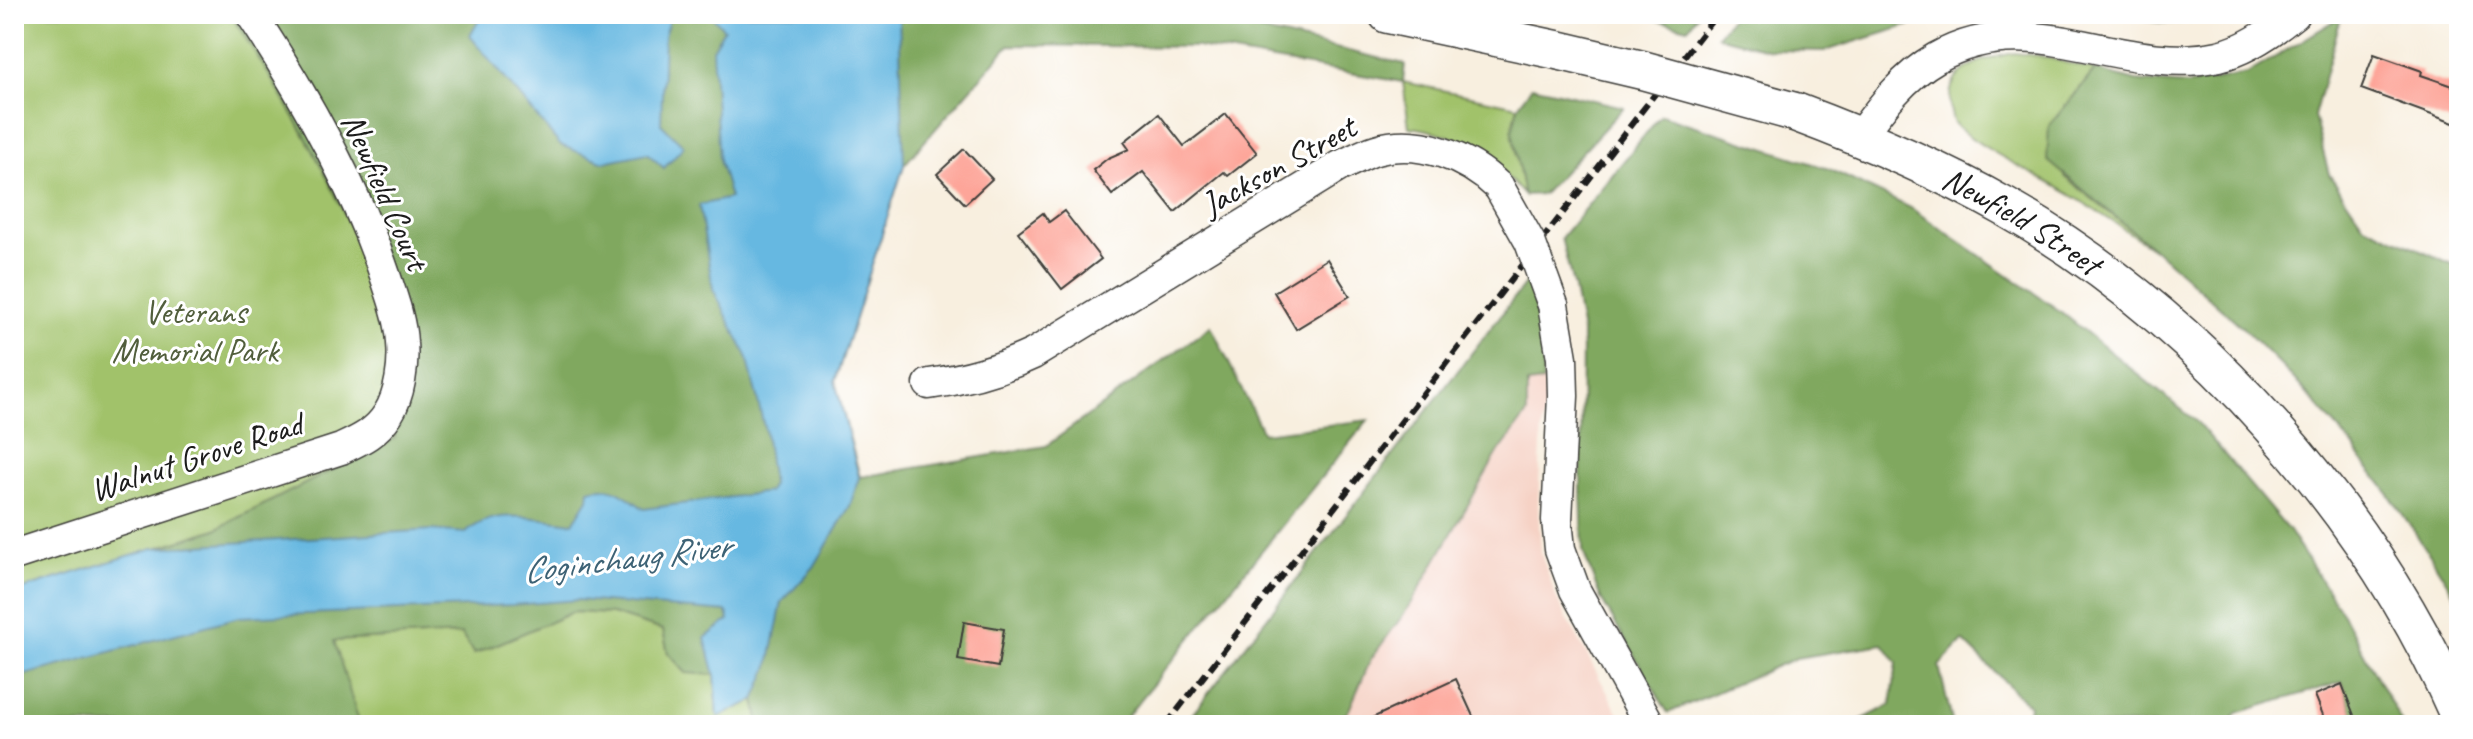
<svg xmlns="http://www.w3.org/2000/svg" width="2473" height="739" font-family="Caveat,sans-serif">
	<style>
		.built { fill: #f6d2c5 }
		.green { fill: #a1c26b; stroke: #5e6f44; stroke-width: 2 }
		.forest { fill: #80a85f; stroke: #4e623e; stroke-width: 2 }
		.water { fill: #66b8e1; stroke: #416a7e; stroke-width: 2 }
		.building { fill: #fda599 }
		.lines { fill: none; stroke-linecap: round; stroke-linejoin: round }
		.minor-casing { stroke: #3d3c39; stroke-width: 33 }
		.major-casing { stroke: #3d3c39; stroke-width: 41 }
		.minor { stroke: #fff; stroke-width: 30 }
		.major { stroke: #fff; stroke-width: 38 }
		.rail { stroke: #1c1c1c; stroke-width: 6; stroke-dasharray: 12 6; stroke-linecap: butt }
		.minor-bridge-casing { stroke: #3d3c39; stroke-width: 33; stroke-linecap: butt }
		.major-bridge-casing { stroke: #3d3c39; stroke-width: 41; stroke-linecap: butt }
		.minor-bridge { stroke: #fff; stroke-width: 30 }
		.major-bridge { stroke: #fff; stroke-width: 38 }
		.labels { text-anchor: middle; stroke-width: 6; stroke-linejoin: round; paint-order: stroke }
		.street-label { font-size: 34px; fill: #1c1c1c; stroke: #fff }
		.park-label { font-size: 34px; fill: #515e3c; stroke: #fff }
		.water-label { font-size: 36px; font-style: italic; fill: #3d6275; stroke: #fff }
	</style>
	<rect width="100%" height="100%" fill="#fff"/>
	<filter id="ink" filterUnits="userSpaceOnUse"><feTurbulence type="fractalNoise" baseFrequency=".0125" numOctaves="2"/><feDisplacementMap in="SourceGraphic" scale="16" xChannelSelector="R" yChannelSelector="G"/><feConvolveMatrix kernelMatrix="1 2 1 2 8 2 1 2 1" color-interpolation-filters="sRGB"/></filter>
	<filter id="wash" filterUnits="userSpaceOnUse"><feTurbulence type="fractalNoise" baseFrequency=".006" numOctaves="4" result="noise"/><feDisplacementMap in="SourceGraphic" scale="32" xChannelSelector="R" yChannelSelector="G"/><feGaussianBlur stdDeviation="1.8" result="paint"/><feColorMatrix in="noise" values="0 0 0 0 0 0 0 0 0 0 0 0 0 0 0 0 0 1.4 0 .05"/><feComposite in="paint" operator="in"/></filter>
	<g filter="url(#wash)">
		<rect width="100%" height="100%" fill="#f8efdf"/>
		<path class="built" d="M1543 382 1549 384 1542 424 1538 506 1541 554 1557 600 1625 725H1336L1349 710 1371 659 1411 604 1496 456 1527 414V384Z"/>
		<g class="green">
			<path d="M14 14H230C310 134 402 290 395 439L214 530 14 592Z"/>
			<path d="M2014 53 2040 56 2095 70 2049 126 2065 177 2158 252C2129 233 2101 213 2071 195 2048 181 1963 140 1953 121 1951 115 1950 108 1950 103 1948 65 1985 59 2014 53Z"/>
			<path d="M1403 82 1518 106 1512 131 1524 195C1489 156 1463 133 1409 127Z"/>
			<path d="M573 612 612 614 663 630 668 653 715 675 755 700 760 725H360L333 641 461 634 474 654Z"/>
		</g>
		<g class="forest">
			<path d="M230 14H1187L1405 64 1403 82 1197 47 1009 45 904 165 835 381 860 477 1046 446 1211 326 1263 433 1368 420 1120 725H760L755 700 718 717 715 675 686 673 668 653 663 630 612 614 573 612 474 654 461 634 334 641 360 725H14V592L214 530 395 438C402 290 310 134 230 14Z"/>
			<path d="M1634 14H1698L1688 28Z"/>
			<path d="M1734 14H1946L1825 51 1771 50 1717 36Z"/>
			<path d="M2118 14H2221C2180 26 2159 25 2118 14Z"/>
			<path d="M2341 17 2314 116 2329 174 2364 225 2459 267V603C2437 563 2410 525 2384 487 2374 473 2361 463 2354 447L2294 379 2242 327 2158 252 2047 160 2049 126 2095 70 2136 81 2188 85 2247 74Z"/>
			<path d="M1532 86 1624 107 1543 194 1524 195 1512 131 1518 106Z"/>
			<path d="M1661 115 1829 169 1911 208 2060 311 2198 423 2289 531 2344 616 2403 725H2341L2355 719 2342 682 2237 713 2228 725H2026L2029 705 1963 641 1939 666 1953 725H1851L1891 705 1897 663 1883 644 1796 658 1668 713 1601 599 1583 551 1581 486 1582 332 1574 289 1561 238Z"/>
			<path d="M1528 280C1540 314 1543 346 1543 382L1527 384V414L1496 456 1411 604 1371 659 1349 710 1336 725H1184Z"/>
		</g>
		<g class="water">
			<path d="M482 14H671L664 36 661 124 684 146 664 168 647 153 604 162 560 145 470 36Z"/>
			<path d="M710 14H899L904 165 835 381 859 477 850 506 814 567 782 602 769 666 755 700 718 717 715 675 705 638 729 620 727 612 579 600 512 605 239 617 14 678V592L153 548 431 530 466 533C495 506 537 519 573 523L588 499 589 490C614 483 625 495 644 509L768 492 772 484 765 431 747 356 713 289 699 205 730 198 719 160 712 49 724 29Z"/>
		</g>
		<g id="blocks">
			<g class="building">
				<path d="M2374 54 2422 71 2421 75 2459 88V125L2361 89Z"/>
				<path d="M1159 114 1184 146 1226 114 1257 153 1228 176 1224 172 1175 212 1143 172 1112 195 1093 170 1108 158 1129 149 1124 142Z"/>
				<path d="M964 149 992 179 965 204 937 174Z"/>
				<path d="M1064 211 1101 259 1062 289 1018 232 1043 213 1049 222Z"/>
				<path d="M1327 259 1350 296 1296 329 1274 292Z"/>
				<path d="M964 622 1004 629 998 667 958 660Z"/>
				<path d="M1456 679 1477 725H1357Z"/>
				<path d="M2342 684 2355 718 2337 725H2327L2315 695Z"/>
			</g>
		</g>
	</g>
	<g filter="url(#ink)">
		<use href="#blocks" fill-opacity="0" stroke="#3d3c39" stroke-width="2"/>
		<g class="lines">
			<g class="minor-casing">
				<g id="minor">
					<path d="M1860 136C1881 107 1904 76 1936 58 2033 3 2121 77 2219 56 2246 50 2273 31 2294 14"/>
					<path d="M1553 305 1562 358 1563 396 1557 520 1560 549 1575 590 1650 725"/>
					<path d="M929 384C966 379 999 370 1033 354L1340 166C1352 161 1363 154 1376 150 1419 137 1468 157 1499 187"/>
					<path d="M14 555 341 449C360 440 376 433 388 414 400 395 404 365 402 343 401 321 393 299 386 278 355 185 305 96 251 14"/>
				</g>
			</g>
			<g class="major-casing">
				<g id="major">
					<path d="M1388 14 1557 50"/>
					<path id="s1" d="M1795 112C1867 139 1938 169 2005 207 2199 317 2370 511 2459 715"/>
				</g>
			</g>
			<use href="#minor" class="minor"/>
			<use href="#major" class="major"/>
			<path class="rail" d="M1166 725 1717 14"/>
			<g class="minor-bridge-casing">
				<path id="minor-bridge" d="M1499 187 1530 242 1553 305"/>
			</g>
			<g class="major-bridge-casing">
				<path id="major-bridge" d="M1557 50 1642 70 1795 112"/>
			</g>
			<use href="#minor-bridge" class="minor-bridge"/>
			<use href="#major-bridge" class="major-bridge"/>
		</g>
	</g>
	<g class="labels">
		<g class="street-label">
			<text transform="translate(1278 165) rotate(-29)" y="12">Jackson Street</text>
			<text transform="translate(386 191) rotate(66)" y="12">Newfield Court</text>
			<text dy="12" stroke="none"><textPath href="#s1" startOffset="252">Newfield Street</textPath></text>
			<text transform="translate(196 456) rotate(-18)" y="12">Walnut Grove Road</text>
		</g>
		<g class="park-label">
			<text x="195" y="323">Veterans<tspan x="195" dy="39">Memorial Park</tspan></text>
		</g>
		<g class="water-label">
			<text transform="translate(626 557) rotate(-7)" y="13">Coginchaug River</text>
		</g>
	</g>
	<rect width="2473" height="739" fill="none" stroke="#fff" stroke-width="48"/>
</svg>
